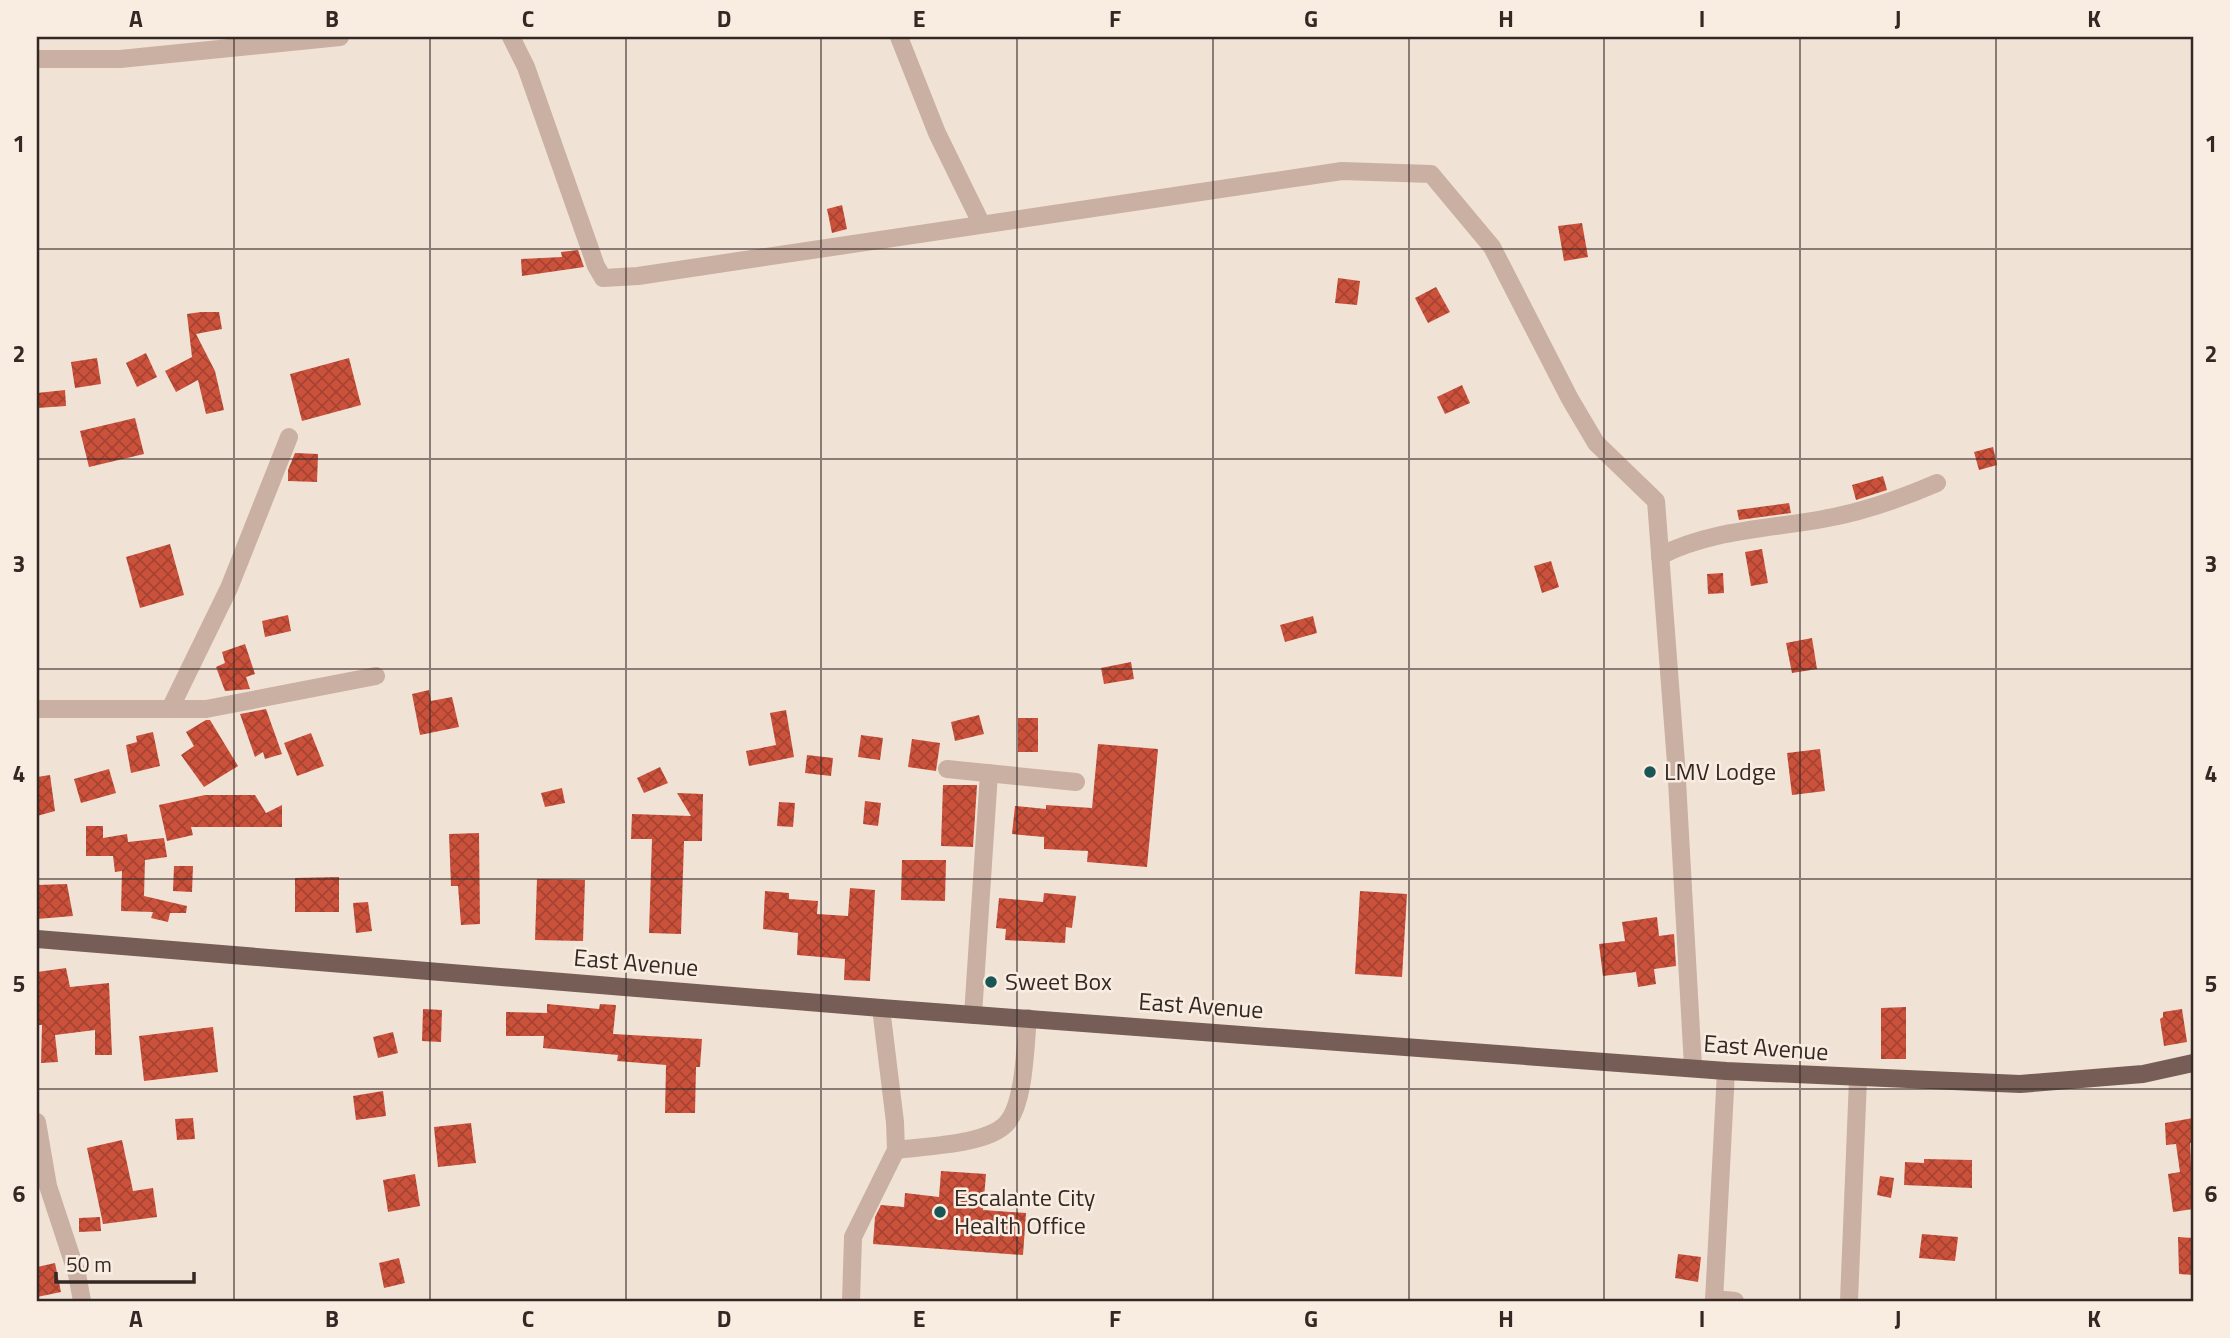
<svg xmlns="http://www.w3.org/2000/svg" width="2230" height="1338" font-family="'Titillium Web',sans-serif">
	<style>
		.building { fill: url(#building-cross-hatch) }
		.lines { fill: none; stroke-linecap: round; stroke-linejoin: round }
		.minor { stroke: #c9b0a2; stroke-width: 18 }
		.major { stroke: #765d55; stroke-width: 18 }
		.grid { fill: none; stroke: #342825; stroke-width: 2; stroke-opacity: 0.55 }
		.poi-dot { fill: #195655; stroke: #f9ede2; stroke-width: 2.5 }
		.labels { text-anchor: middle; stroke-width: 5; stroke-linejoin: round; paint-order: stroke }
		.poi-label { font-size: 24px; fill: #342825; stroke: #f9ede2; text-anchor: start }
		.street-label { font-size: 24px; fill: #342825; stroke: #f9ede2 }
		.neatline { fill: none; stroke: #342825; stroke-width: 2.5 }
		.grid-label { font-size: 23px; text-anchor: middle; font-weight: bold; fill: #342825 }
	</style>
	<defs>
		<pattern id="building-cross-hatch" width="8" height="8" patternUnits="userSpaceOnUse" patternTransform="scale(1.75)"><rect width="8" height="8" fill="#cb513b"/><path d="M0 0l8 8M0 8l8-8" fill="none" stroke="#a64331"/></pattern>
	</defs>
	<rect width="100%" height="100%" fill="#f1e2d6"/>
	<g class="building">
		<path d="M842 205 847 229 832 233 827 209Z"/>
		<path d="M1582 223 1588 257 1564 261 1558 226Z"/>
		<path d="M578 250 584 267 522 276 521 259 562 257 561 252Z"/>
		<path d="M1338 278 1360 281 1357 305 1335 303Z"/>
		<path d="M1436 287 1450 312 1428 323 1415 298Z"/>
		<path d="M201 312H219L222 329 196 334 215 371 224 410 206 414 198 380 176 392 165 371 192 357 187 314Z"/>
		<path d="M146 353 157 377 137 387 126 363Z"/>
		<path d="M97 358 101 384 75 388 71 362Z"/>
		<path d="M349 358 361 405 302 421 290 374Z"/>
		<path d="M1462 385 1470 403 1445 414 1437 397Z"/>
		<path d="M65 390 66 406 37 408V393Z"/>
		<path d="M135 418 144 454 89 467 80 431Z"/>
		<path d="M1993 447 1997 465 1979 470 1974 452Z"/>
		<path d="M295 453 318 454 317 482 288 481V470Z"/>
		<path d="M1883 476 1887 490 1856 500 1852 485Z"/>
		<path d="M1789 503 1791 513 1739 520 1737 510Z"/>
		<path d="M170 544 184 595 140 608 126 557Z"/>
		<path d="M1762 549 1768 583 1751 586 1745 552Z"/>
		<path d="M1551 561 1559 587 1542 593 1534 566Z"/>
		<path d="M1723 573 1724 593 1708 594 1707 574Z"/>
		<path d="M288 615 291 631 265 637 262 621Z"/>
		<path d="M1313 616 1317 633 1285 642 1280 625Z"/>
		<path d="M1812 638 1817 669 1792 673 1786 643Z"/>
		<path d="M245 644 255 674 246 677 250 689 225 691 216 667 225 663 222 652Z"/>
		<path d="M1131 662 1134 679 1104 684 1101 668Z"/>
		<path d="M429 690 431 701 452 697 459 727 420 735 412 694Z"/>
		<path d="M266 709 282 754 265 759 263 752 255 757 240 714Z"/>
		<path d="M786 710 794 757 749 766 746 751 776 745 770 713Z"/>
		<path d="M979 715 984 734 955 741 951 722Z"/>
		<rect x="1018" y="718" width="20" height="34"/>
		<path d="M206 720H210L238 766 204 787 181 755 194 746 186 732Z"/>
		<path d="M153 732 160 766 131 773 126 745 137 742 136 736Z"/>
		<path d="M311 733 324 766 297 776 284 743Z"/>
		<path d="M861 735 883 738 880 760 858 757Z"/>
		<path d="M912 739 940 743 936 771 908 767Z"/>
		<path d="M1098 744 1158 749 1147 867 1087 862 1088 851 1044 849V837L1012 834 1015 806 1046 809V805L1092 808Z"/>
		<path d="M1820 749 1825 791 1792 795 1787 753Z"/>
		<path d="M807 755 833 758 831 776 805 773Z"/>
		<path d="M660 767 668 783 644 793 637 778Z"/>
		<path d="M109 769 116 793 81 803 74 779Z"/>
		<path d="M50 775 55 811 37 816V777Z"/>
		<path d="M943 785H977L973 847 941 846Z"/>
		<path d="M562 788 565 803 545 807 541 793Z"/>
		<path d="M677 793 703 794 702 841H684L681 934 649 933 652 839H631L632 814 691 816Z"/>
		<path d="M205 795H255L266 813 282 805V827H191L193 835 167 841 159 805Z"/>
		<path d="M865 801 881 803 878 826 863 824Z"/>
		<path d="M779 802 795 803 793 827 777 826Z"/>
		<path d="M86 826H103V838L127 834 128 842 164 838 167 857 145 860 144 896 187 906 186 913H170L168 922 151 918 153 912 121 911 122 871 115 872 113 856H86Z"/>
		<path d="M479 833 480 924 461 925 458 886H451L449 834Z"/>
		<path d="M902 860H946L945 901 901 900Z"/>
		<path d="M174 866H193L192 892 173 891Z"/>
		<path d="M339 877V912H295V878Z"/>
		<path d="M537 879 585 880 583 941 535 940Z"/>
		<path d="M67 884 73 916 37 919V885Z"/>
		<path d="M850 888 875 890 870 981 844 980 845 959 797 955 798 933 763 929 765 891 789 893V899L818 901 817 914 848 916Z"/>
		<path d="M1360 891 1407 894 1402 977 1355 974Z"/>
		<path d="M1044 893 1076 896 1072 928 1066 927 1065 943 1005 940 1006 929 996 928 999 898 1043 902Z"/>
		<path d="M368 902 372 931 356 933 353 903Z"/>
		<path d="M1657 917 1659 936 1674 934 1676 966 1654 969 1656 984 1638 987 1636 972 1603 976 1599 944 1625 941 1622 922Z"/>
		<path d="M66 968 70 987 109 983 112 1055H95V1030L55 1035 58 1062 41 1063 42 1025H37V972Z"/>
		<path d="M547 1004 599 1009 600 1004 616 1005 613 1034 702 1039 700 1067H696L695 1113H665L666 1065 617 1061 618 1055 543 1048 544 1036H506V1012L547 1013Z"/>
		<path d="M1906 1007V1059H1881V1008Z"/>
		<path d="M423 1009 442 1010 441 1042 422 1041Z"/>
		<path d="M2182 1009 2187 1042 2164 1046 2160 1019 2163 1017V1012Z"/>
		<path d="M213 1027 218 1072 144 1081 139 1036Z"/>
		<path d="M393 1032 398 1053 378 1058 373 1037Z"/>
		<path d="M383 1091 386 1116 356 1120 353 1096Z"/>
		<path d="M193 1118 195 1139 177 1140 175 1119Z"/>
		<path d="M2193 1118V1143H2190L2193 1209 2173 1212 2168 1174 2180 1172 2176 1144 2166 1145 2165 1123Z"/>
		<path d="M471 1123 476 1163 438 1167 434 1127Z"/>
		<path d="M122 1140 133 1191 153 1188 157 1217 103 1224 87 1148Z"/>
		<path d="M1924 1159 1972 1160V1188L1904 1185 1905 1162 1924 1163Z"/>
		<path d="M941 1171 986 1174 983 1210 1026 1213 1023 1255 873 1244 875 1217 881 1205 904 1207 905 1193 939 1197Z"/>
		<path d="M415 1174 420 1206 388 1212 383 1180Z"/>
		<path d="M1880 1176 1894 1178 1891 1198 1877 1195Z"/>
		<path d="M100 1217 101 1231 79 1232V1218Z"/>
		<path d="M1922 1234 1958 1237 1955 1261 1919 1258Z"/>
		<path d="M2178 1237 2193 1238V1275L2179 1274Z"/>
		<path d="M1678 1254 1701 1257 1698 1282 1675 1278Z"/>
		<path d="M399 1258 405 1283 384 1288 379 1263Z"/>
		<path d="M55 1263 61 1292 37 1297V1267Z"/>
	</g>
	<g class="lines">
		<g class="minor">
			<path d="M511 37 526 67 596 266 603 278 638 276 1342 171 1431 174 1492 247 1570 399 1596 443 1656 501 1676 763 1693 1067"/>
			<path d="M899 37 937 133 981 223"/>
			<path d="M37 59H120L340 37"/>
			<path d="M1660 556C1710 530 1768 529 1823 519 1863 512 1900 499 1937 483"/>
			<path d="M37 709H206L376 676"/>
			<path d="M170 709 229 588 289 437"/>
			<path d="M947 769 1076 782"/>
			<path d="M973 1015 989 773"/>
			<path d="M37 1122 48 1186 77 1274 82 1301"/>
			<path d="M896 1150C924 1146 986 1145 1006 1124 1025 1104 1025 1045 1028 1018"/>
			<path d="M1714 1299 1735 1301"/>
			<path d="M851 1301 853 1237 896 1150 895 1122 881 1008"/>
			<path d="M1714 1301 1726 1071"/>
			<path d="M1849 1301 1858 1079"/>
		</g>
		<path class="major" d="M37 939 881 1008 1726 1071 2020 1084 2143 1074 2193 1063"/>
	</g>
	<path class="grid" d="M234 37V1301M430 37V1301M626 37V1301M821 37V1301M1017 37V1301M1213 37V1301M1409 37V1301M1604 37V1301M1800 37V1301M1996 37V1301M37 249H2193M37 459H2193M37 669H2193M37 879H2193M37 1089H2193"/>
	<g class="poi-dot">
		<circle cx="1650" cy="772" r="7"/>
		<circle cx="991" cy="982" r="7"/>
		<circle cx="940" cy="1212" r="7"/>
	</g>
	<g class="labels">
		<g class="poi-label">
			<text x="1664" y="780">LMV Lodge</text>
			<text x="1005" y="990">Sweet Box</text>
			<text x="954" y="1206">Escalante City<tspan x="954" dy="28">Health Office</tspan></text>
		</g>
		<g class="street-label">
			<text transform="translate(636 963) rotate(5)" y="8">East Avenue</text>
			<text transform="translate(1201 1006) rotate(4)" y="8">East Avenue</text>
			<text transform="translate(1766 1048) rotate(4)" y="8">East Avenue</text>
		</g>
	</g>
	<rect width="2230" height="1338" fill="none" stroke="#f9ede2" stroke-width="77"/>
	<path d="M56 1272v10h138v-10" fill="none" stroke="#342825" stroke-width="3.5"/>
	<text x="66" y="1272" font-size="21" fill="#342825" stroke="#f9ede2" stroke-width="5" paint-order="stroke">50 m</text>
	<rect x="38" y="38" width="2154" height="1262" class="neatline"/>
	<g class="grid-label">
		<text x="136" y="27">A</text>
		<text x="332" y="27">B</text>
		<text x="528" y="27">C</text>
		<text x="724" y="27">D</text>
		<text x="919" y="27">E</text>
		<text x="1115" y="27">F</text>
		<text x="1311" y="27">G</text>
		<text x="1506" y="27">H</text>
		<text x="1702" y="27">I</text>
		<text x="1898" y="27">J</text>
		<text x="2094" y="27">K</text>
		<text x="19" y="152">1</text>
		<text x="2211" y="152">1</text>
		<text x="19" y="362">2</text>
		<text x="2211" y="362">2</text>
		<text x="19" y="572">3</text>
		<text x="2211" y="572">3</text>
		<text x="19" y="782">4</text>
		<text x="2211" y="782">4</text>
		<text x="19" y="992">5</text>
		<text x="2211" y="992">5</text>
		<text x="19" y="1202">6</text>
		<text x="2211" y="1202">6</text>
		<text x="136" y="1327">A</text>
		<text x="332" y="1327">B</text>
		<text x="528" y="1327">C</text>
		<text x="724" y="1327">D</text>
		<text x="919" y="1327">E</text>
		<text x="1115" y="1327">F</text>
		<text x="1311" y="1327">G</text>
		<text x="1506" y="1327">H</text>
		<text x="1702" y="1327">I</text>
		<text x="1898" y="1327">J</text>
		<text x="2094" y="1327">K</text>
	</g>
</svg>
